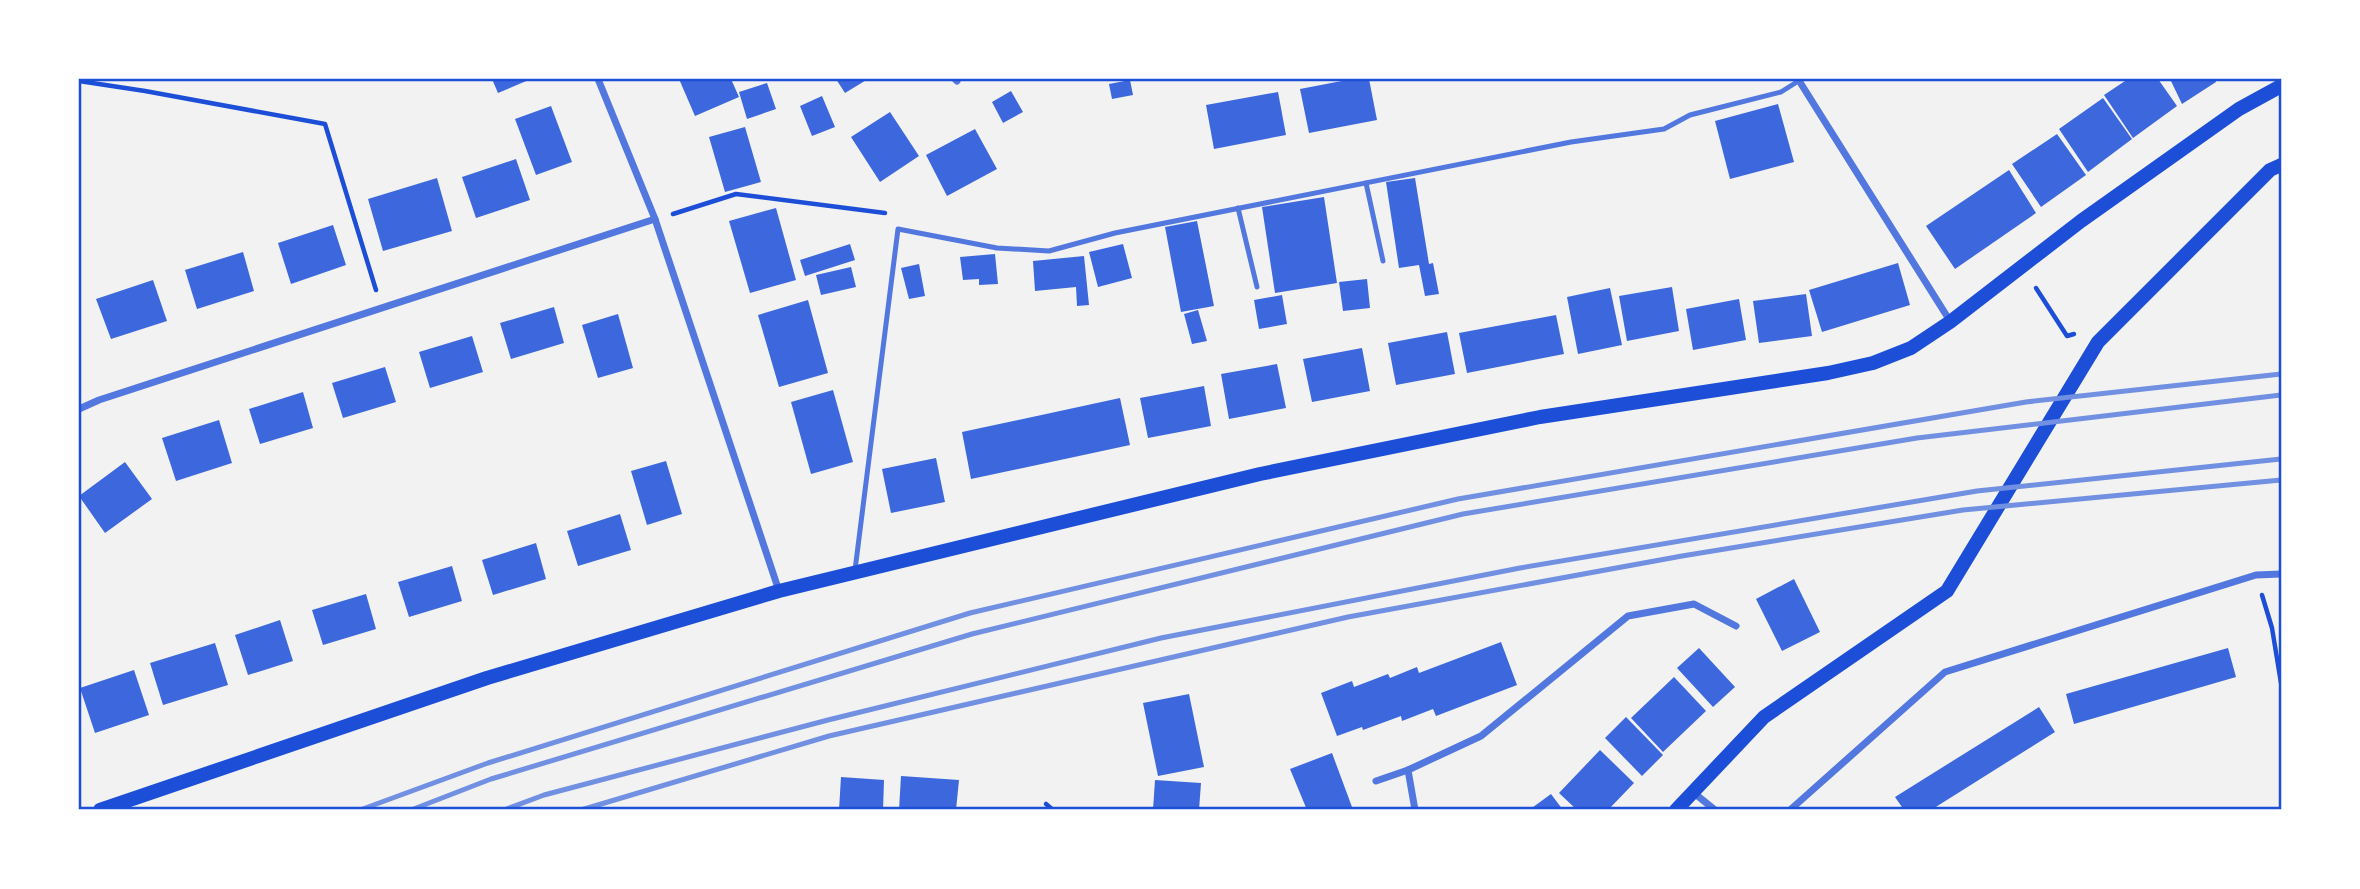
<svg xmlns="http://www.w3.org/2000/svg" width="2360" height="889" font-family="'Golos Text',sans-serif">
	<style>
		.building { fill: #3d67dc }
		.lines { fill: none; stroke-linecap: round; stroke-linejoin: round }
		.path { stroke: #1d4ed8; stroke-width: 4.5 }
		.service { stroke: #5277de; stroke-width: 5 }
		.minor { stroke: #5277de; stroke-width: 7 }
		.secondary { stroke: #1d4ed8; stroke-width: 14 }
		.rail { stroke: #7290e2; stroke-width: 5 }
		.neatline { fill: none; stroke: #1d4ed8; stroke-width: 2.5 }
	</style>
	<rect width="100%" height="100%" fill="#f2f2f2"/>
	<g class="building">
		<path d="M492 79H531L498 93Z"/>
		<path d="M679 79H731L739 97 695 116Z"/>
		<path d="M836 79H868L845 93Z"/>
		<path d="M1352 79H1369L1377 120 1309 133 1300 89Z"/>
		<path d="M2128 79H2158L2177 106 2133 138 2104 95Z"/>
		<path d="M2170 79H2215L2216 82 2182 104Z"/>
		<path d="M1130 80 1133 95 1112 99 1109 84Z"/>
		<path d="M767 83 776 109 747 119 739 92Z"/>
		<path d="M1011 91 1023 112 1003 123 992 102Z"/>
		<path d="M1278 92 1286 135 1214 149 1206 105Z"/>
		<path d="M822 96 835 127 812 136 800 106Z"/>
		<path d="M2103 98 2132 139 2088 172 2059 129Z"/>
		<path d="M1778 104 1794 162 1730 179 1715 121Z"/>
		<path d="M551 106 572 162 536 175 515 119Z"/>
		<path d="M890 112 919 156 880 182 851 137Z"/>
		<path d="M745 127 761 182 725 192 709 137Z"/>
		<path d="M975 129 997 169 947 196 926 155Z"/>
		<path d="M2057 134 2086 175 2041 207 2012 164Z"/>
		<path d="M516 159 530 200 476 218 462 177Z"/>
		<path d="M2009 170 2036 213 1955 269 1926 226Z"/>
		<path d="M437 178 452 231 383 251 368 199Z"/>
		<path d="M1415 178 1429 264 1433 263 1439 294 1425 296 1419 265 1399 268 1386 182Z"/>
		<path d="M1324 197 1337 283 1275 293 1262 207Z"/>
		<path d="M776 208 796 280 750 293 729 221Z"/>
		<path d="M1197 221 1214 306 1181 312 1165 227Z"/>
		<path d="M333 225 346 265 291 284 278 243Z"/>
		<path d="M850 244 855 260 805 276 800 260Z"/>
		<path d="M1123 244 1132 278 1098 287 1089 252Z"/>
		<path d="M243 252 254 291 197 309 185 270Z"/>
		<path d="M995 254 998 284 979 285V279L963 280 960 257Z"/>
		<path d="M1084 256 1089 305 1077 306 1076 287 1035 291 1033 261Z"/>
		<path d="M1898 263 1910 305 1822 332 1809 290Z"/>
		<path d="M919 264 925 296 909 299 901 268Z"/>
		<path d="M851 267 856 287 821 295 816 275Z"/>
		<path d="M1367 279 1370 308 1343 311 1339 282Z"/>
		<path d="M153 280 167 321 111 339 96 299Z"/>
		<path d="M1672 287 1679 331 1627 341 1619 296Z"/>
		<path d="M1610 288 1622 345 1578 354 1567 297Z"/>
		<path d="M1806 294 1812 336 1759 343 1753 301Z"/>
		<path d="M1282 295 1287 324 1259 329 1254 300Z"/>
		<path d="M1739 299 1746 340 1693 350 1686 309Z"/>
		<path d="M808 300 828 373 779 387 758 315Z"/>
		<path d="M554 307 564 343 511 359 500 323Z"/>
		<path d="M1198 310 1207 341 1192 344 1184 314Z"/>
		<path d="M618 314 633 368 598 378 582 325Z"/>
		<path d="M1556 315 1564 354 1467 373 1459 333Z"/>
		<path d="M1447 332 1455 374 1396 385 1388 343Z"/>
		<path d="M472 336 483 372 430 388 419 352Z"/>
		<path d="M1362 348 1370 391 1312 402 1303 359Z"/>
		<path d="M1277 364 1286 408 1229 419 1221 374Z"/>
		<path d="M385 367 396 402 343 418 332 383Z"/>
		<path d="M1204 386 1211 426 1148 438 1140 398Z"/>
		<path d="M833 390 853 462 811 474 791 402Z"/>
		<path d="M303 392 313 428 260 444 249 409Z"/>
		<path d="M1120 398 1130 445 971 479 962 432Z"/>
		<path d="M219 420 232 463 176 481 162 438Z"/>
		<path d="M936 458 945 502 891 513 882 469Z"/>
		<path d="M666 461 682 514 647 525 631 471Z"/>
		<path d="M125 462 152 499 105 533 79 496Z"/>
		<path d="M620 514 631 550 578 566 567 531Z"/>
		<path d="M536 543 546 579 493 595 482 560Z"/>
		<path d="M452 566 462 601 409 617 398 582Z"/>
		<path d="M1794 579 1820 632 1782 651 1756 599Z"/>
		<path d="M366 594 376 629 323 645 312 610Z"/>
		<path d="M280 620 293 661 248 675 235 635Z"/>
		<path d="M1501 642 1517 685 1436 716 1433 709 1402 721 1401 716 1363 730 1362 727 1337 736 1321 693 1352 681 1354 687 1388 674 1390 678 1417 667 1419 673Z"/>
		<path d="M215 643 228 685 163 705 150 663Z"/>
		<path d="M1699 648 1735 687 1713 707 1677 668Z"/>
		<path d="M2228 648 2236 677 2074 724 2066 694Z"/>
		<path d="M134 670 149 715 95 733 80 688Z"/>
		<path d="M1674 677 1706 711 1663 752 1631 718Z"/>
		<path d="M1189 694 1204 767 1158 776 1143 703Z"/>
		<path d="M2039 707 2055 732 1931 810H1904L1895 797Z"/>
		<path d="M1626 717 1663 755 1642 776 1605 738Z"/>
		<path d="M1600 750 1634 783 1608 810H1577L1559 793Z"/>
		<path d="M1332 753 1352 807 1343 810H1307L1290 769Z"/>
		<path d="M901 776 959 780 956 810H899Z"/>
		<path d="M841 777 884 780 883 810H839Z"/>
		<path d="M1155 780 1201 783 1199 810H1153Z"/>
		<path d="M1551 794 1563 810H1529Z"/>
	</g>
	<g class="lines">
		<g class="path">
			<path d="M79 81 145 91 325 124 376 290"/>
			<path d="M673 214 736 194 885 213"/>
			<path d="M2036 288 2067 336 2074 334"/>
			<path d="M2262 595 2272 628 2281 683"/>
			<path d="M1046 804 1053 810"/>
		</g>
		<g class="service">
			<path d="M1366 183 1383 261"/>
			<path d="M1238 208 1257 287"/>
			<path d="M855 570 898 229 997 248 1049 251 1115 233 1571 142 1664 129 1690 115 1781 92 1800 80"/>
		</g>
		<g class="minor">
			<path d="M598 79 655 219 779 591"/>
			<path d="M955 79 957 81"/>
			<path d="M1798 79 1950 321"/>
			<path d="M79 409 99 400 655 219"/>
			<path d="M1376 781 1408 770"/>
			<path d="M1694 793 1715 810"/>
			<path d="M1415 810 1408 770 1481 736 1628 616 1694 604 1736 626"/>
			<path d="M1790 810 1945 672 2256 575 2281 574"/>
		</g>
		<g class="secondary">
			<path d="M100 810 487 678 779 591 1260 474 1540 417 1828 373 1873 363 1911 348 1950 322 2081 221 2239 109 2281 86"/>
			<path d="M1676 810 1764 717 1947 591 2098 342 2270 170 2281 165"/>
		</g>
		<g class="rail">
			<path d="M360 810 488 763 970 613 1458 499 2026 402 2281 374"/>
			<path d="M411 810 491 779 972 634 1463 514 1917 438 2281 395"/>
			<path d="M504 810 544 795 828 720 1161 638 1520 568 1977 491 2281 459"/>
			<path d="M581 810 829 736 1348 617 1682 556 1963 510 2281 480"/>
		</g>
	</g>
	<rect width="2360" height="889" fill="none" stroke="#ffffff" stroke-width="161"/>
	<rect x="80" y="80" width="2200" height="728" class="neatline"/>
</svg>
